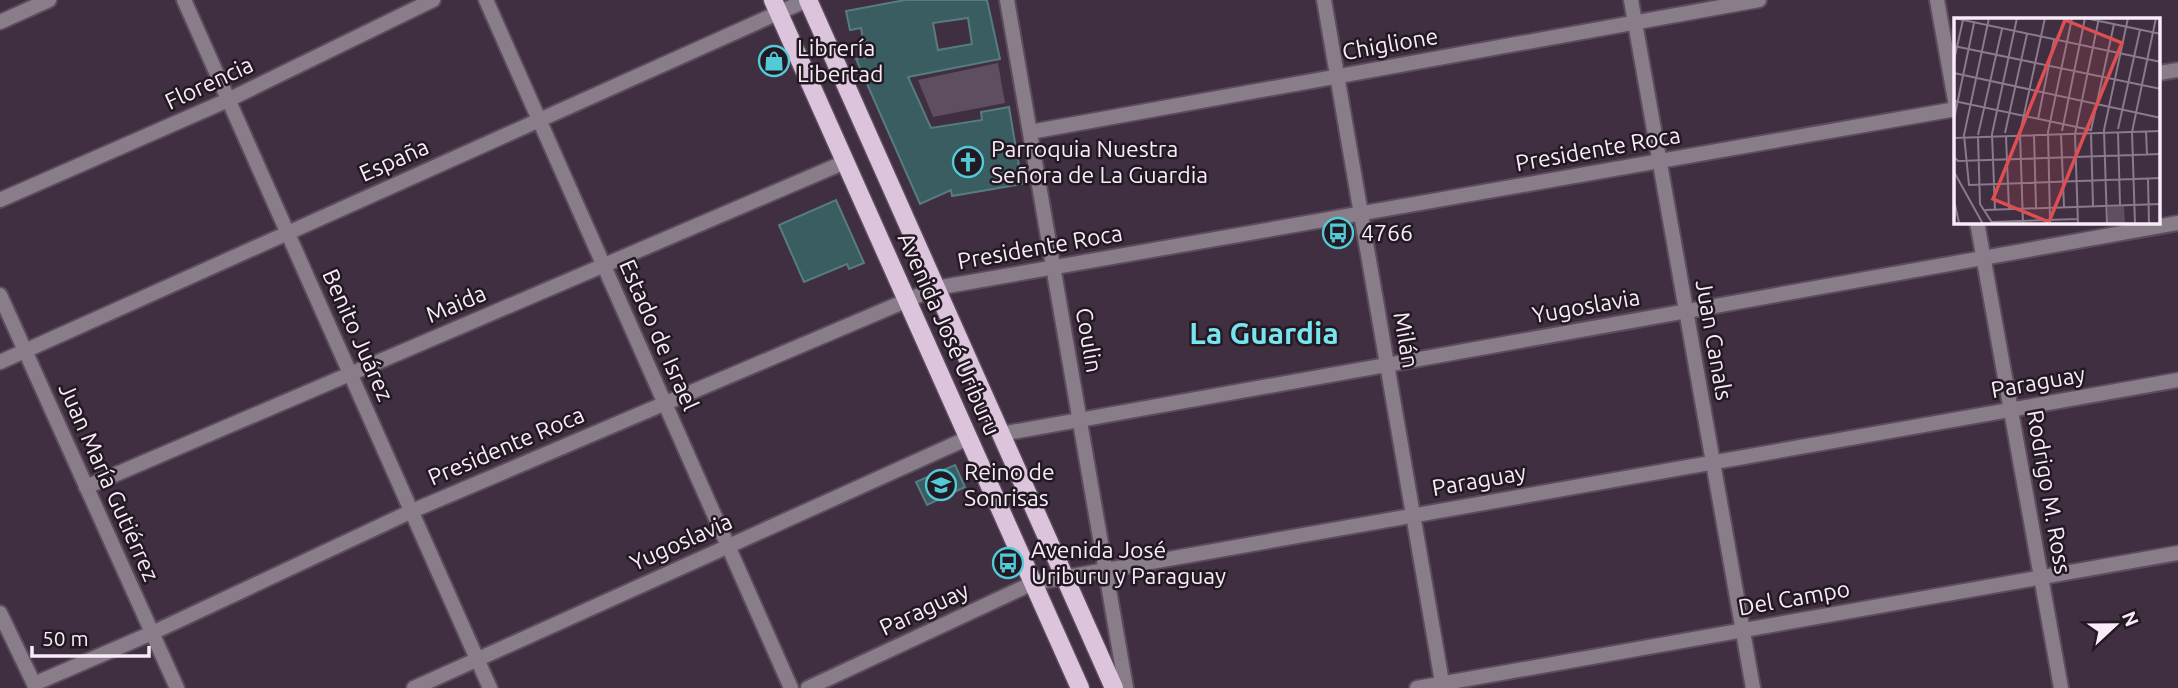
<svg xmlns="http://www.w3.org/2000/svg" width="2178" height="688" font-family="Ubuntu,sans-serif">
	<style>
		.green { fill: #5f4e60 }
		.building { fill: #3a5d61; stroke: #577c80; stroke-width: 2; fill-rule: evenodd }
		.lines { fill: none; stroke-linecap: round; stroke-linejoin: round }
		.street-casing { stroke: #5d4c5e; stroke-width: 18 }
		.primary-casing { stroke: #5d4c5e; stroke-width: 21 }
		.street { stroke: #897d89; stroke-width: 14 }
		.primary { stroke: #dcc4dd; stroke-width: 18 }
		.labels { text-anchor: middle; stroke-width: 5; stroke-linejoin: round; paint-order: stroke }
		.street-label { font-size: 23px; fill: #f8ecf9; stroke: #221922 }
		.poi-label { font-size: 23px; fill: #f8ecf9; stroke: #221922; text-anchor: start }
		.district-label { font-size: 30px; font-weight: bold; fill: #78e4ee; stroke: #221922 }
		.inset-road { fill: none; stroke: #8a7a8b; stroke-width: 2 }
		.view { fill: #dd4f52; fill-opacity: 0.15; stroke: #dd4f52; stroke-width: 3.5 }
		.inset-edge { fill: none; stroke: #f8ecf9; stroke-width: 3.5 }
	</style>
	<rect width="100%" height="100%" fill="#402e41"/>
	<path class="green" d="M998 63 1005 103 933 117 918 80Z"/>
	<g class="building">
		<path d="M905 0H987L1000 59 908 77 931 128 982 120 981 112 1009 107 1022 184 952 196 951 190 920 204 856 59 866 57 861 28 850 30 846 11ZM968 18 972 44 938 50 933 23Z"/>
		<path d="M836 200 864 263 849 269 847 264 804 282 779 225Z"/>
		<path d="M955 465 965 487 927 505 916 482Z"/>
	</g>
	<g class="lines">
		<g class="street-casing">
			<g id="street">
				<path d="M184 0 490 688"/>
				<path d="M486 0 791 688"/>
				<path d="M1007 0 1126 688"/>
				<path d="M1324 0 1443 688"/>
				<path d="M1631 0 1753 688"/>
				<path d="M1937 0 1956 106"/>
				<path d="M0 22 49 0"/>
				<path d="M2159 73 2178 70"/>
				<path d="M1030 132 1759 0"/>
				<path d="M0 200 228 100 433 0"/>
				<path d="M1977 222 2061 688"/>
				<path d="M0 295 177 688"/>
				<path d="M0 362 807 0"/>
				<path d="M1001 434 2178 223"/>
				<path d="M86 487 845 162"/>
				<path d="M0 613 36 688"/>
				<path d="M34 684 152 633 412 511 936 288 1956 109"/>
				<path d="M414 688 968 438"/>
				<path d="M808 688 1033 583 2178 380"/>
				<path d="M1417 688 2178 553"/>
			</g>
		</g>
		<g class="primary-casing">
			<g id="primary">
				<path d="M773 0 1080 688"/>
				<path d="M808 0 1114 688"/>
			</g>
		</g>
		<use href="#street" class="street"/>
		<use href="#primary" class="primary"/>
	</g>
	<defs>
		<g id="shop-ring" transform="scale(1.575)"><circle r="9.5" fill="#221922" stroke="#52cbd7" stroke-width="1.5"/><path d="M-5-2.5h2.3a2.7 3.5 0 0 1 5.4 0H5L5.5 6h-11ZM-1.5-2.5h3a1.5 2.3 0 0 0-3 0Z" fill="#52cbd7"/></g>
		<g id="church-ring" transform="scale(1.575)"><circle r="9.5" fill="#221922" stroke="#52cbd7" stroke-width="1.5"/><path d="M-1.2-6h2.4v3.5h3.3v2.4h-3.3V6h-2.4V-.1h-3.3v-2.4h3.3Z" fill="#52cbd7"/></g>
		<g id="bus-ring" transform="scale(1.575)"><circle r="9.5" fill="#221922" stroke="#52cbd7" stroke-width="1.5"/><path d="M-5-6H5V4H4V6H2V4H-2V6H-4V4H-5ZM-3.5-4V0h7V-4ZM-3.5 1.2v1.5H-2V1.2ZM2 1.2v1.5H3.5V1.2Z" fill="#52cbd7"/></g>
		<g id="school-ring" transform="scale(1.575)"><circle r="9.5" fill="#221922" stroke="#52cbd7" stroke-width="1.5"/><path d="M0-5L7-2L0 1L-7-2ZM-4 1L0 2.5L4 1V4Q0 6-4 4Z" fill="#52cbd7"/></g>
	</defs>
	<g fill-rule="evenodd">
		<use href="#shop-ring" x="774" y="61"/>
		<use href="#church-ring" x="968" y="162"/>
		<use href="#bus-ring" x="1338" y="233"/>
		<use href="#school-ring" x="941" y="485"/>
		<use href="#bus-ring" x="1008" y="563"/>
	</g>
	<g class="labels">
		<g class="street-label">
			<text transform="translate(1390 44) rotate(-10)" y="8">Chiglione</text>
			<text transform="translate(209 83) rotate(-25)" y="8">Florencia</text>
			<text transform="translate(1598 149) rotate(-10)" y="8">Presidente Roca</text>
			<text transform="translate(394 160) rotate(-24)" y="8">España</text>
			<text transform="translate(1040 247) rotate(-10)" y="8">Presidente Roca</text>
			<text transform="translate(456 304) rotate(-23)" y="8">Maida</text>
			<text transform="translate(1586 306) rotate(-10)" y="8">Yugoslavia</text>
			<text transform="translate(949 334) rotate(66)" y="8">Avenida José Uriburu</text>
			<text transform="translate(358 335) rotate(66)" y="8">Benito Juárez</text>
			<text transform="translate(659 335) rotate(66)" y="8">Estado de Israel</text>
			<text transform="translate(1089 340) rotate(80)" y="8">Coulin</text>
			<text transform="translate(1406 340) rotate(80)" y="8">Milán</text>
			<text transform="translate(1714 340) rotate(80)" y="8">Juan Canals</text>
			<text transform="translate(2038 382) rotate(-10)" y="8">Paraguay</text>
			<text transform="translate(506 446) rotate(-23)" y="8">Presidente Roca</text>
			<text transform="translate(1479 480) rotate(-10)" y="8">Paraguay</text>
			<text transform="translate(109 482) rotate(66)" y="8">Juan María Gutiérrez</text>
			<text transform="translate(2049 492) rotate(80)" y="8">Rodrigo M. Ross</text>
			<text transform="translate(681 542) rotate(-24)" y="8">Yugoslavia</text>
			<text transform="translate(1794 598) rotate(-10)" y="8">Del Campo</text>
			<text transform="translate(924 609) rotate(-25)" y="8">Paraguay</text>
		</g>
		<g class="poi-label">
			<text x="797" y="56">Librería<tspan x="797" dy="26">Libertad</tspan></text>
			<text x="991" y="157">Parroquia Nuestra<tspan x="991" dy="26">Señora de La Guardia</tspan></text>
			<text x="1361" y="241">4766</text>
			<text x="964" y="480">Reino de<tspan x="964" dy="26">Sonrisas</tspan></text>
			<text x="1031" y="558">Avenida José<tspan x="1031" dy="26">Uriburu y Paraguay</tspan></text>
		</g>
		<g class="district-label">
			<text x="1264" y="344">La Guardia</text>
		</g>
	</g>
	<g transform="translate(1954 18)">
		<rect width="206" height="206" fill="#402e41"/>
		<path d="M170 188 171 206H154V189Z" fill="#5f4e60"/>
		<path class="inset-road" d="M0 0 207 44M35 0 10 117 15 167 207 160M131 0 207 16M0 28 207 71M0 42 9 2M0 55 207 100M0 83 137 112 160 6M0 101 20 5M84 101 100 22M164 111 186 12M108 113 131 0M192 113 193 137M164 114 166 187M51 115 73 16M137 115 139 188M107 116 110 189M24 117 48 11M80 117 82 190M52 118 55 191M24 119 26 186 39 206M0 120 207 113M0 139 4 143 207 136M0 154 29 206M194 161 195 206M0 182 5 205M31 192 207 186M41 192 38 116 63 0M96 201 94 114 118 0M38 204 124 201M69 206 66 115 91 0M124 206 121 116 145 0M153 206 150 112 174 0M181 206 178 114 202 0"/>
		<path class="view" d="M111 2 168 25 95 204 39 181Z"/>
		<rect width="206" height="206" class="inset-edge"/>
	</g>
	<g transform="translate(2115 625) rotate(68)" stroke="#221922" stroke-width="5" paint-order="stroke">
	<path d="M0-5L12 26L0 18L-12 26Z" fill="#f8ecf9"/>
	<text y="-10" font-size="19" font-weight="bold" text-anchor="middle" fill="#f8ecf9">N</text>
	</g>
	<path d="M32 646v10h117v-10" fill="none" stroke="#f8ecf9" stroke-width="3.5"/>
	<text x="42" y="646" font-size="21" fill="#f8ecf9" stroke="#221922" stroke-width="5" paint-order="stroke">50 m</text>
</svg>
